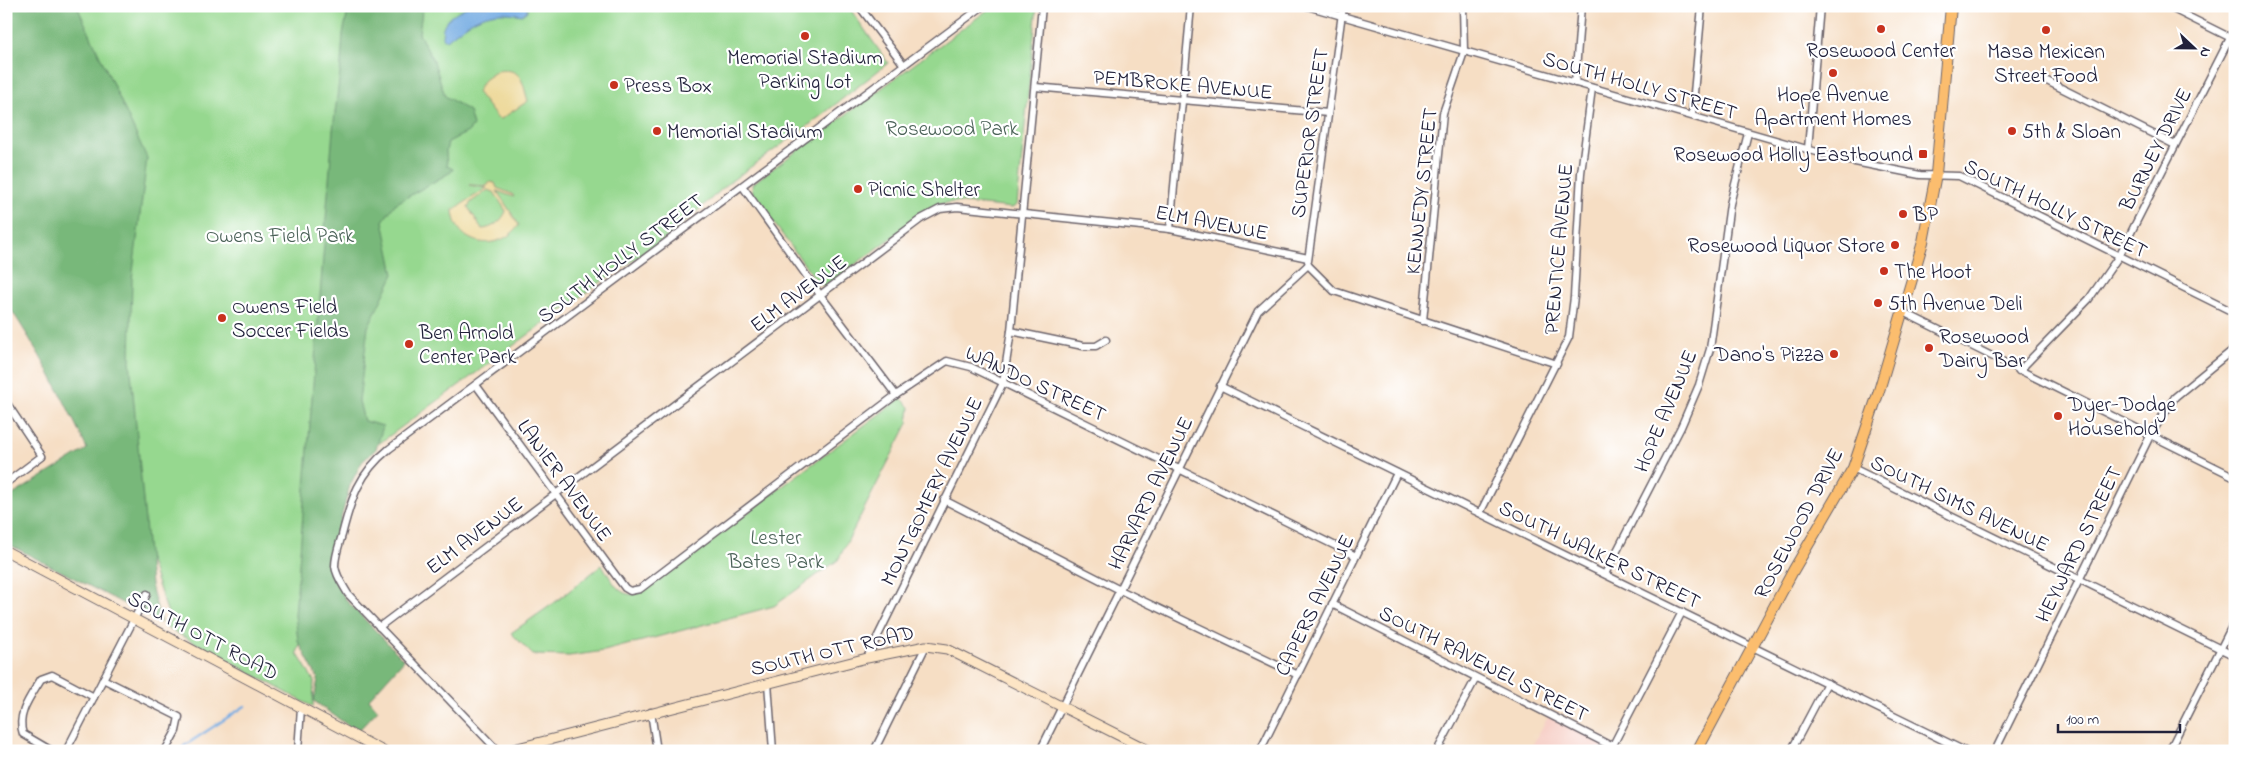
<svg xmlns="http://www.w3.org/2000/svg" width="2241" height="757" font-family="'Indie Flower',sans-serif">
	<style>
		.built { fill: #f7d1c9 }
		.green { fill: #96d88f; stroke: #5c7d65 }
		.forest { fill: #78b87a; stroke: #4d6d5a }
		.sand { fill: #eeda9e; stroke: #887e6c; fill-rule: evenodd }
		.water { fill: #73abe2; stroke: #4a668e }
		.lines { fill: none; stroke-linecap: round; stroke-linejoin: round }
		.stream { stroke: #73abe2; stroke-width: 2.5 }
		.street-casing { stroke: #6c646b; stroke-width: 9 }
		.secondary-casing { stroke: #6c646b; stroke-width: 11 }
		.primary-casing { stroke: #6c646b; stroke-width: 12 }
		.street { stroke: #fff; stroke-width: 6 }
		.secondary { stroke: #fde5c5; stroke-width: 9 }
		.primary { stroke: #fbbd6e; stroke-width: 10 }
		.poi-dot { fill: #c8321e; stroke: #fff; stroke-width: 2 }
		.labels { text-anchor: middle; stroke-width: 4.5; stroke-linejoin: round; paint-order: stroke }
		.poi-label { font-size: 21px; fill: #22223b; stroke: #fff; text-anchor: start }
		.street-label { font-size: 21px; fill: #22223b; stroke: #fff }
		.park-label { font-size: 21px; fill: #4b6258; stroke: #fff }
	</style>
	<rect width="100%" height="100%" fill="#fff"/>
	<filter id="ink" filterUnits="userSpaceOnUse"><feTurbulence type="fractalNoise" baseFrequency=".02" numOctaves="2"/><feDisplacementMap in="SourceGraphic" scale="10" xChannelSelector="R" yChannelSelector="G"/><feConvolveMatrix kernelMatrix="1 2 1 2 8 2 1 2 1" color-interpolation-filters="sRGB"/></filter>
	<filter id="wash" filterUnits="userSpaceOnUse"><feTurbulence type="fractalNoise" baseFrequency=".0096" numOctaves="4" result="noise"/><feDisplacementMap in="SourceGraphic" scale="20" xChannelSelector="R" yChannelSelector="G"/><feGaussianBlur stdDeviation="1.12" result="paint"/><feColorMatrix in="noise" values="0 0 0 0 0 0 0 0 0 0 0 0 0 0 0 0 0 1.4 0 .05"/><feComposite in="paint" operator="in"/></filter>
	<g filter="url(#wash)">
		<rect width="100%" height="100%" fill="#f6dec4"/>
		<path class="built" d="M1549 715 1621 751H1529Z"/>
		<g class="green">
			<path d="M6 6H848L888 63 813 122 730 182 665 239 598 284 355 461 323 574 297 653 314 681 313 707 166 627 170 619 149 559 119 488 6 200Z"/>
			<path d="M993 6H1037L1017 205 1012 208 954 202 939 204 825 286 819 284 753 195 752 184Z"/>
			<path d="M901 398 910 407 908 423 838 560 774 606 604 651 569 656 533 655 511 633 554 603 602 565C612 580 621 603 642 591Z"/>
		</g>
		<g class="forest">
			<path d="M11 6H77L147 158 132 280 130 361 151 585 161 623 6 543V499L87 449C64 398 38 349 6 302V9Z"/>
			<path d="M349 6H428L422 11 419 34 434 62 445 96 469 111 473 126 468 132 448 142 446 151 447 166 453 169 451 172 395 204 383 221 394 274 368 327 359 401 364 421 383 426 376 449 362 462 350 485 332 552 331 573 346 600 404 660 369 699 378 710 357 732 314 701 318 679 298 641 295 615 333 130 341 64 343 34Z"/>
		</g>
		<g class="sand">
			<path d="M497 71C523 67 522 82 528 101L501 119 497 118 477 92 484 80Z"/>
			<path d="M490 182 495 183 497 188 512 194 514 197 497 191 519 225C500 253 455 247 453 210L487 188 469 185 487 186ZM488 190 494 192 506 211C503 220 492 229 482 229L468 207 471 202Z"/>
		</g>
		<path class="water" d="M469 6H527V11L522 15C488 8 472 19 447 40L443 38C439 20 456 12 469 6Z"/>
		<g class="lines">
			<path class="stream" d="M180 751 184 746 245 706"/>
		</g>
	</g>
	<g filter="url(#ink)">
		<g class="lines">
			<g class="street-casing">
				<g id="street">
					<path d="M859 6 904 65"/>
					<path d="M1307 6 1845 160 1920 175 1959 176 2235 313"/>
					<path d="M2167 6 2235 40"/>
					<path d="M2045 80 2175 145"/>
					<path d="M1575 83 1581 6"/>
					<path d="M1035 87 1328 113"/>
					<path d="M1692 115 1702 6"/>
					<path d="M1808 149 1820 6"/>
					<path d="M743 187 821 296 896 395"/>
					<path d="M1170 229 1191 6"/>
					<path d="M1308 261 1343 6"/>
					<path d="M1308 265 1334 291 1557 364"/>
					<path d="M1903 312 2235 477"/>
					<path d="M1423 321 1443 113 1464 52 1463 6"/>
					<path d="M1011 331 1083 346H1096L1106 340"/>
					<path d="M2019 371 2089 299 2119 256 2235 28"/>
					<path d="M476 385 625 588 630 591 640 589 896 395 947 361 971 367 1356 556"/>
					<path d="M1220 386 1965 751"/>
					<path d="M6 402 42 456 6 483"/>
					<path d="M1853 468 2235 656"/>
					<path d="M944 500 1120 590 1298 675"/>
					<path d="M1480 513 1569 337 1574 297 1581 173 1592 88"/>
					<path d="M1605 574 1681 427 1699 385 1710 349 1730 204 1748 133"/>
					<path d="M1332 604 1621 751"/>
					<path d="M379 627 921 219 940 209 957 207 1170 229 1308 258"/>
					<path d="M867 658 1003 383 1011 331 1042 6"/>
					<path d="M103 679 179 717 176 731 165 751"/>
					<path d="M768 683 773 751"/>
					<path d="M651 712 657 751"/>
					<path d="M1612 747 1682 612"/>
					<path d="M52 751 23 734C16 714 31 696 41 679L52 675 94 697"/>
					<path d="M66 751 147 594"/>
					<path d="M298 751 301 708"/>
					<path d="M498 751 348 594C343 585 336 576 335 566 335 556 339 545 342 535 351 499 359 473 389 449L983 6"/>
					<path d="M874 751 926 646"/>
					<path d="M1040 751 1258 311 1308 265"/>
					<path d="M1260 751 1397 473"/>
					<path d="M1437 751 1476 678"/>
					<path d="M1791 751 1827 683"/>
					<path d="M1995 751 2151 434 2175 397 2235 348"/>
					<path d="M2169 751 2235 620"/>
				</g>
			</g>
			<g class="secondary-casing">
				<g id="secondary">
					<path d="M6 551 383 751"/>
					<path d="M506 751 867 658 926 646 947 649 1150 751"/>
				</g>
			</g>
			<g class="primary-casing">
				<path id="primary" d="M1697 751 1793 571 1853 468 1878 394 1923 242 1936 174 1951 6"/>
			</g>
			<use href="#street" class="street"/>
			<use href="#secondary" class="secondary"/>
			<use href="#primary" class="primary"/>
		</g>
	</g>
	<g class="poi-dot">
		<circle cx="1881" cy="29" r="5"/>
		<circle cx="2046" cy="30" r="5"/>
		<circle cx="805" cy="36" r="5"/>
		<circle cx="1833" cy="73" r="5"/>
		<circle cx="614" cy="85" r="5"/>
		<circle cx="657" cy="131" r="5"/>
		<circle cx="2012" cy="131" r="5"/>
		<rect x="1918" y="149" width="10" height="10" rx="2.5"/>
		<circle cx="858" cy="189" r="5"/>
		<circle cx="1903" cy="214" r="5"/>
		<circle cx="1895" cy="245" r="5"/>
		<circle cx="1884" cy="271" r="5"/>
		<circle cx="1878" cy="303" r="5"/>
		<circle cx="222" cy="318" r="5"/>
		<circle cx="409" cy="344" r="5"/>
		<circle cx="1929" cy="348" r="5"/>
		<circle cx="1834" cy="354" r="5"/>
		<circle cx="2058" cy="416" r="5"/>
	</g>
	<g class="labels">
		<g class="poi-label">
			<text x="1881" y="57" text-anchor="middle">Rosewood Center</text>
			<text x="2046" y="58" text-anchor="middle">Masa Mexican<tspan x="2046" dy="24">Street Food</tspan></text>
			<text x="805" y="64" text-anchor="middle">Memorial Stadium<tspan x="805" dy="24">Parking Lot</tspan></text>
			<text x="624" y="92">Press Box</text>
			<text x="1833" y="101" text-anchor="middle">Hope Avenue<tspan x="1833" dy="24">Apartment Homes</tspan></text>
			<text x="667" y="138">Memorial Stadium</text>
			<text x="2022" y="138">5th &amp; Sloan</text>
			<text x="1913" y="161" text-anchor="end">Rosewood Holly Eastbound</text>
			<text x="868" y="196">Picnic Shelter</text>
			<text x="1913" y="221">BP</text>
			<text x="1885" y="252" text-anchor="end">Rosewood Liquor Store</text>
			<text x="1894" y="278">The Hoot</text>
			<text x="1888" y="310">5th Avenue Deli</text>
			<text x="232" y="313">Owens Field<tspan x="232" dy="24">Soccer Fields</tspan></text>
			<text x="419" y="339">Ben Arnold<tspan x="419" dy="24">Center Park</tspan></text>
			<text x="1939" y="343">Rosewood<tspan x="1939" dy="24">Dairy Bar</tspan></text>
			<text x="1824" y="361" text-anchor="end">Dano's Pizza</text>
			<text x="2068" y="411">Dyer-Dodge<tspan x="2068" dy="24">Household</tspan></text>
		</g>
		<g class="street-label">
			<text transform="translate(1183 84) rotate(5)" y="7">PEMBROKE AVENUE</text>
			<text transform="translate(1640 85) rotate(16)" y="7">SOUTH HOLLY STREET</text>
			<text transform="translate(1309 133) rotate(-82)" y="7">SUPERIOR STREET</text>
			<text transform="translate(2155 149) rotate(-63)" y="7">BURNEY DRIVE</text>
			<text transform="translate(1421 191) rotate(-84)" y="7">KENNEDY STREET</text>
			<text transform="translate(2056 208) rotate(26)" y="7">SOUTH HOLLY STREET</text>
			<text transform="translate(1212 222) rotate(11)" y="7">ELM AVENUE</text>
			<text transform="translate(1558 249) rotate(-85)" y="7">PRENTICE AVENUE</text>
			<text transform="translate(620 258) rotate(-37)" y="7">SOUTH HOLLY STREET</text>
			<text transform="translate(798 293) rotate(-37)" y="7">ELM AVENUE</text>
			<text transform="translate(1036 383) rotate(25)" y="7">WANDO STREET</text>
			<text transform="translate(1665 411) rotate(-67)" y="7">HOPE AVENUE</text>
			<text transform="translate(565 480) rotate(54)" y="7">LANIER AVENUE</text>
			<text transform="translate(931 491) rotate(-64)" y="7">MONTGOMERY AVENUE</text>
			<text transform="translate(1150 493) rotate(-64)" y="7">HARVARD AVENUE</text>
			<text transform="translate(1960 503) rotate(26)" y="7">SOUTH SIMS AVENUE</text>
			<text transform="translate(1798 523) rotate(-62)" y="7">ROSEWOOD DRIVE</text>
			<text transform="translate(474 535) rotate(-37)" y="7">ELM AVENUE</text>
			<text transform="translate(2078 544) rotate(-64)" y="7">HEYWARD STREET</text>
			<text transform="translate(1600 554) rotate(26)" y="7">SOUTH WALKER STREET</text>
			<text transform="translate(1314 605) rotate(-64)" y="7">CAPERS AVENUE</text>
			<text transform="translate(203 635) rotate(28)" y="7">SOUTH OTT ROAD</text>
			<text transform="translate(832 650) rotate(-13)" y="7">SOUTH OTT ROAD</text>
			<text transform="translate(1484 663) rotate(27)" y="7">SOUTH RAVENEL STREET</text>
		</g>
		<g class="park-label">
			<text x="952" y="135">Rosewood Park</text>
			<text x="280" y="242">Owens Field Park</text>
			<text x="776" y="544">Lester<tspan x="776" dy="24">Bates Park</tspan></text>
		</g>
	</g>
	<rect width="2241" height="757" fill="none" stroke="#fff" stroke-width="25"/>
	<g transform="translate(2194 48) rotate(112)" stroke="#ffffff" stroke-width="4" paint-order="stroke">
	<path d="M0-4L9 19L0 12L-9 19Z" fill="#22223b"/>
	<text y="-8" font-size="14" font-weight="bold" text-anchor="middle" fill="#22223b">N</text>
	</g>
	<path d="M2058 724v8h122v-8" fill="none" stroke="#22223b" stroke-width="2.5"/>
	<text x="2066" y="724" font-size="15" fill="#22223b" stroke="#ffffff" stroke-width="4" paint-order="stroke">100 m</text>
</svg>
